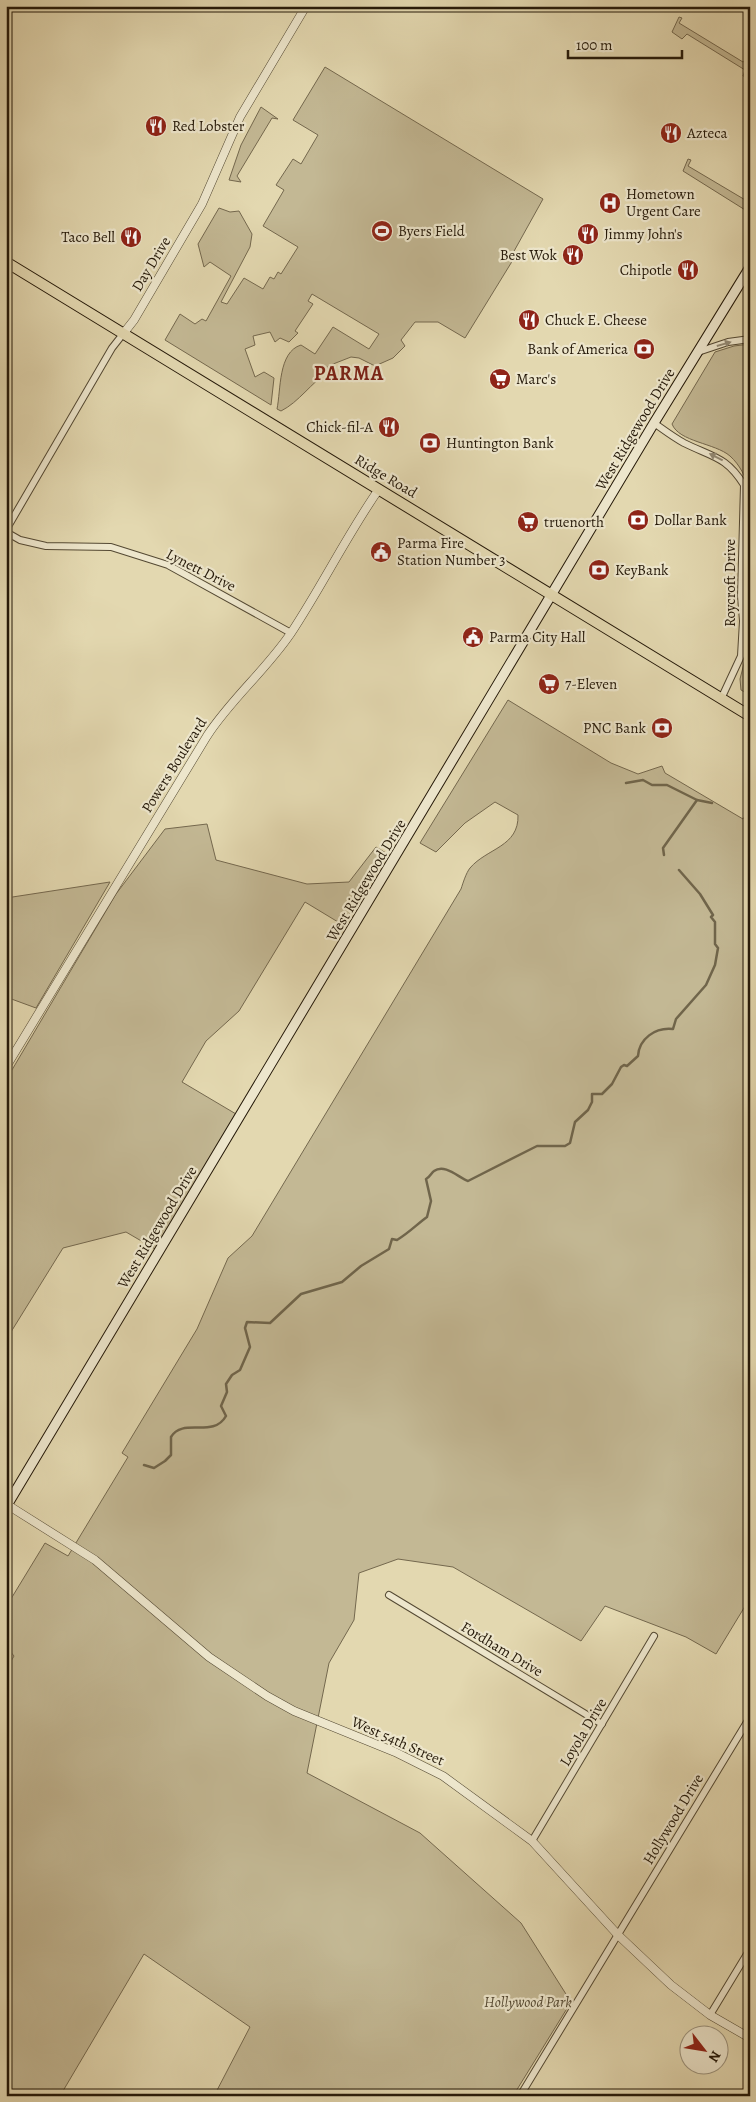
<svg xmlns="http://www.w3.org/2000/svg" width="756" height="2102" font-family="Alegreya,serif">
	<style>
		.green { fill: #c3b894; stroke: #74684e }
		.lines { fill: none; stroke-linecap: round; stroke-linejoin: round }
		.stream { stroke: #70654b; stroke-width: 2.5 }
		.minor-casing { stroke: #544933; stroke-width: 8 }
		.tertiary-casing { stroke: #544933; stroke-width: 9 }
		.secondary-casing { stroke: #251909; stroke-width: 11 }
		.primary-casing { stroke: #251909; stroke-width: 12 }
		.minor { stroke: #ede6cc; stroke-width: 6 }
		.tertiary { stroke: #ede6cc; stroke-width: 8 }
		.secondary { stroke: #ede6cc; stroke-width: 9 }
		.primary { stroke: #e3d8b0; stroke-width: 10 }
		.oneway { fill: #938a74 }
		.labels { text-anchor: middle; stroke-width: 4.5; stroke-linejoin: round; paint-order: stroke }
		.poi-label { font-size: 15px; fill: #251909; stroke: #ede6cc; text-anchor: start }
		.street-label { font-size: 15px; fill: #251909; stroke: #ede6cc }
		.park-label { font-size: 15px; font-style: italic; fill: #544933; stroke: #ede6cc }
		.district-label { font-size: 20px; font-weight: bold; letter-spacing: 1px; fill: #7a1f14; stroke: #ede6cc }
	</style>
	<rect width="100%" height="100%" fill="#e3d8b0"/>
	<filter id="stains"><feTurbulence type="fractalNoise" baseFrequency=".004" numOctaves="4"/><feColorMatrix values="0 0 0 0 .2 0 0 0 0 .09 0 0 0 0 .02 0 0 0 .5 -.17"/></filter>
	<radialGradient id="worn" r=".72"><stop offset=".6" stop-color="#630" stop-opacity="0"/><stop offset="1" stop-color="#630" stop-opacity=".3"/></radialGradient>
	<g class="green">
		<path d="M679 17 682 18 679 23 743 62 750 57V78L743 76 745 70 687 34 682 39 672 32Z"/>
		<path d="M325 67 543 199 513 253 516 255 465 338 438 322H415L401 340 405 346 393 358 375 366 359 358 351 357 328 366 329 371C311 383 299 402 281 411L277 409C281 390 278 352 301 345L315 354 333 327 369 349 379 334 312 294 308 301 313 304 295 331 298 333 289 342 280 338 275 342 270 332 253 336 255 345 245 349 255 377 264 372 274 378 271 405 165 340 180 314 195 324 202 319 206 321 231 276 210 262 204 267 198 244 219 208 230 212 239 211 252 234 250 247 221 302 227 304 244 278 263 289 270 277 274 279 278 272 281 274 298 247 263 226 284 190 276 185 293 159 301 164 318 135 293 120Z"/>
		<path d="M261 107 278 119 272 118 237 176 241 182 229 180 241 145Z"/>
		<path d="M688 159 691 160 688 166 747 201 750 196V213L683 171Z"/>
		<path d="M750 344V490C745 476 740 465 730 456 715 443 679 442 672 424L715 352 734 346Z"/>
		<path d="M750 640V695L741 690 740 679Z"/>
		<path d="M508 700 611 763 638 774 662 766 665 773 743 819 750 809V1598L716 1654 686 1637 605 1606 581 1641 453 1567 398 1559 359 1573 354 1620 329 1663 307 1773 420 1833 521 1923 571 2002 513 2096H214L250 2027 144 1954 60 2096H6V1670L14 1656 6 1646V1607L45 1543 68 1556 128 1457 122 1453 197 1329 228 1258 252 1236 461 889C463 883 466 873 470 868 487 848 519 847 518 815L495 802 465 823 436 852 420 843Z"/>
		<path d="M207 824 216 860 307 884 349 882 376 847 386 853 343 925 305 902 239 1011 206 1041 182 1082 236 1114 155 1249 126 1232 63 1248 6 1340V1080L116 894 165 829Z"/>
		<path d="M110 882 36 1008 6 997V898Z"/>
	</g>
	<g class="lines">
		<g class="stream">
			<path d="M626 783 643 780 652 785H667L697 800"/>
			<path d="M664 855 663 848 697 800 712 803"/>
			<path d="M144 1465 154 1468 165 1461 171 1455V1437C183 1417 213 1439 226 1416L221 1406 227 1392 226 1384 232 1375 240 1370 250 1347 245 1328 247 1322 270 1323 301 1294 342 1282 361 1266 389 1249 392 1239 397 1240C410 1232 416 1225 427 1217L431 1201 426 1179C430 1177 431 1173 434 1171 445 1163 459 1178 468 1181L537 1146H565L570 1143 575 1122 588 1110 592 1102V1094H602L612 1084 621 1067 624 1065 627 1066 638 1056C639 1039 655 1027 673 1029L676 1019 706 985 715 965 718 948 715 944V922L711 917 713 915 700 894 679 870"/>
		</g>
		<g class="minor-casing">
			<g id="minor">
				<path d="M698 352 728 342 750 339"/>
				<path d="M654 423C664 430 673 437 684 443 712 457 726 456 744 485L741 596 743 621 741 656 721 699"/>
				<path d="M6 530 112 348 123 334"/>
				<path d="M6 532 20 540 46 546 111 547 168 565 291 633"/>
				<path d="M389 1595 602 1724"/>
				<path d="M532 1841 654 1636"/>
				<path d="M710 2015 750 1949"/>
				<path d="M520 2096 750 1717"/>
			</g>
		</g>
		<g class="tertiary-casing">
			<g id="tertiary">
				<path d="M123 334 134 320 202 204 240 117 306 6"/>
				<path d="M6 1067 207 736C231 699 266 670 291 633 322 586 347 535 379 489"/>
				<path d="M6 1504 95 1560 209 1657 267 1696 294 1711 395 1752 443 1776 532 1841 618 1935 671 1985 710 2015 750 2038"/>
			</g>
		</g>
		<g class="secondary-casing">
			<path id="secondary" d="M6 1507 654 423 750 267"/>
		</g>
		<g class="primary-casing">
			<path id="primary" d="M6 262 750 716"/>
		</g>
		<use href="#minor" class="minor"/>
		<use href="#tertiary" class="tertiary"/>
		<use href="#secondary" class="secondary"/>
		<use href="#primary" class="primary"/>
	</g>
	<defs><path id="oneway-solid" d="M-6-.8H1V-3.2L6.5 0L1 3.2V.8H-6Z" transform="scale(1.25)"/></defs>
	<g class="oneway">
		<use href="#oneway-solid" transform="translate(724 344) rotate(-16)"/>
		<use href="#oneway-solid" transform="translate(716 457) rotate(-153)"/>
	</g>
	<defs>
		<g id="restaurant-disc" transform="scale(1.125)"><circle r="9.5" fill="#8f2418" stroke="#ede6cc"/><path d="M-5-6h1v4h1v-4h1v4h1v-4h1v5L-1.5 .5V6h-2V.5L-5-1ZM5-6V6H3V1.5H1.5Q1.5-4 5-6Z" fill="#fff"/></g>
		<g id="hospital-disc" transform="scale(1.125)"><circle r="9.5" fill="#8f2418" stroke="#ede6cc"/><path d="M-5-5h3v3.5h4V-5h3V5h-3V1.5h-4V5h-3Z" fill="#fff"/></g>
		<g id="stadium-disc" transform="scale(1.125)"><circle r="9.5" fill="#8f2418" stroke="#ede6cc"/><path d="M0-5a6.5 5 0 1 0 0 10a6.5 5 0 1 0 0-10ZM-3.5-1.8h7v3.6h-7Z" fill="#fff"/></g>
		<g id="bank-disc" transform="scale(1.125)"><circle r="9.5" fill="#8f2418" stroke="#ede6cc"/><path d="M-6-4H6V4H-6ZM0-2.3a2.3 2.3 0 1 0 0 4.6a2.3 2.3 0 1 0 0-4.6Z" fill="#fff"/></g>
		<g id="supermarket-disc" transform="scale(1.125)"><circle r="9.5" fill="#8f2418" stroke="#ede6cc"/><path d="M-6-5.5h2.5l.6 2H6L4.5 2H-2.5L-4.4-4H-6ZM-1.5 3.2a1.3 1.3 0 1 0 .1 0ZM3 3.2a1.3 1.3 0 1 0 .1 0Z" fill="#fff"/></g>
		<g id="civic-disc" transform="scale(1.125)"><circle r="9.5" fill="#8f2418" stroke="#ede6cc"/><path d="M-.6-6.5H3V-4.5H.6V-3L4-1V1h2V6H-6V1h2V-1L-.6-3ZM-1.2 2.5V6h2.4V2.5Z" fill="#fff"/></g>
	</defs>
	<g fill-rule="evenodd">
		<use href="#restaurant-disc" x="156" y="126"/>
		<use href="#restaurant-disc" x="671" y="133"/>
		<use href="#hospital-disc" x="610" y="203"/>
		<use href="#stadium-disc" x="382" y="231"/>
		<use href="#restaurant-disc" x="588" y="234"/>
		<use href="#restaurant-disc" x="131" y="237"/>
		<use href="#restaurant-disc" x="573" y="255"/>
		<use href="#restaurant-disc" x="688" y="270"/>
		<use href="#restaurant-disc" x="529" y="320"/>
		<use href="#bank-disc" x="644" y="349"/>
		<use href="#supermarket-disc" x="500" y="379"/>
		<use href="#restaurant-disc" x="389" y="427"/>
		<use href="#bank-disc" x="430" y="443"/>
		<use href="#bank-disc" x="638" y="520"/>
		<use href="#supermarket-disc" x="528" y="522"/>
		<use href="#civic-disc" x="381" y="552"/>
		<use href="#bank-disc" x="599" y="570"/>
		<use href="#civic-disc" x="473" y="637"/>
		<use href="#supermarket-disc" x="549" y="684"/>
		<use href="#bank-disc" x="662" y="728"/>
	</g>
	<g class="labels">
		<g class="poi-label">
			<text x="172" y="131">Red Lobster</text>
			<text x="687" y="138">Azteca</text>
			<text x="626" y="199">Hometown<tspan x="626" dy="17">Urgent Care</tspan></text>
			<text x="398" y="236">Byers Field</text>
			<text x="604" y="239">Jimmy John's</text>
			<text x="115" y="242" text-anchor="end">Taco Bell</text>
			<text x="557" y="260" text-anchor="end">Best Wok</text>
			<text x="672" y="275" text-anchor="end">Chipotle</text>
			<text x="545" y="325">Chuck E. Cheese</text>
			<text x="628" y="354" text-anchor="end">Bank of America</text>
			<text x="516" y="384">Marc's</text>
			<text x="373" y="432" text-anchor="end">Chick-fil-A</text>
			<text x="446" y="448">Huntington Bank</text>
			<text x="654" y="525">Dollar Bank</text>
			<text x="544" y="527">truenorth</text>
			<text x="397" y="548">Parma Fire<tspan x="397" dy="17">Station Number 3</tspan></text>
			<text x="615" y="575">KeyBank</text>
			<text x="489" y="642">Parma City Hall</text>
			<text x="565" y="689">7-Eleven</text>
			<text x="646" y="733" text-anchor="end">PNC Bank</text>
		</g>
		<g class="street-label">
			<text transform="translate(151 264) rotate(-59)" y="5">Day Drive</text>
			<text transform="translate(635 429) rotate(-59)" y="5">West Ridgewood Drive</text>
			<text transform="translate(386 476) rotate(31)" y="5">Ridge Road</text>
			<text transform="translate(201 570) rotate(27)" y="5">Lynett Drive</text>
			<text transform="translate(730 583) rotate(-90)" y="5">Roycroft Drive</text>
			<text transform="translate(174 765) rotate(-58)" y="5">Powers Boulevard</text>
			<text transform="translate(366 880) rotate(-59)" y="5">West Ridgewood Drive</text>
			<text transform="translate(157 1227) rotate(-59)" y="5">West Ridgewood Drive</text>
			<text transform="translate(502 1649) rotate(31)" y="5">Fordham Drive</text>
			<text transform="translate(583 1732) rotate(-59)" y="5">Loyola Drive</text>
			<text transform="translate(398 1741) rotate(24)" y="5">West 54th Street</text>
			<text transform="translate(673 1819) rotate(-59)" y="5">Hollywood Drive</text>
		</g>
		<g class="park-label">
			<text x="528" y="2007">Hollywood Park</text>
		</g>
		<g class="district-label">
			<text x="349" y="380">PARMA</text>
		</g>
	</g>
	<rect width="756" height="2102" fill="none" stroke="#e3d8b0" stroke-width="25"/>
	<rect x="8" y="8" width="741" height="2087" fill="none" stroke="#251909" stroke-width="2.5"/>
	<rect x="12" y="12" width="731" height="2077" fill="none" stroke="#251909"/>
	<g transform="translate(704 2050) rotate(121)"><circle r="24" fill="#ede6cc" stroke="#9d947e"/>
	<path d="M0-4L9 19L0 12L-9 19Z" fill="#8f2418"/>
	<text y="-8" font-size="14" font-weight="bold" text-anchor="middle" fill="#251909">N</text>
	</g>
	<path d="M568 50v8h114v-8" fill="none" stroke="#251909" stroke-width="2.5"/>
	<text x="576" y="50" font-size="15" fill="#251909" stroke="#ede6cc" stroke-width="4" paint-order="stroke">100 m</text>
	<rect width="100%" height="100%" filter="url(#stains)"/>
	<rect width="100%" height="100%" fill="url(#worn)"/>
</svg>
